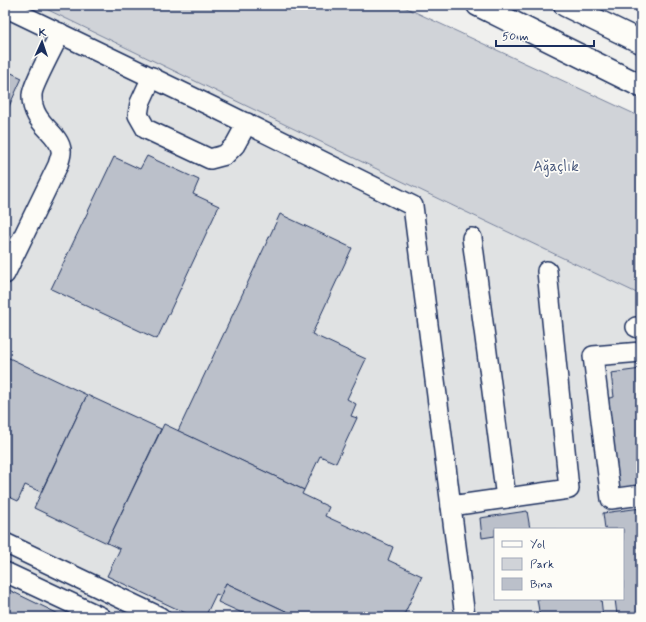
<svg xmlns="http://www.w3.org/2000/svg" width="646" height="622" font-family="Mynerve,sans-serif">
	<style>
		.built { fill: #e0e2e3; fill-rule: evenodd }
		.green { fill: #d0d3d8; stroke: #76819b }
		.building { fill: #bbc0ca; stroke: #1b2f5e }
		.lines { fill: none; stroke-linecap: round; stroke-linejoin: round }
		.minor-casing { stroke: #1b2f5e; stroke-width: 22 }
		.highway-casing { stroke: #1b2f5e; stroke-width: 25 }
		.minor { stroke: #fdfcf7; stroke-width: 19 }
		.highway { stroke: #fdfcf7; stroke-width: 22 }
		.labels { text-anchor: middle; stroke-width: 3.5; stroke-linejoin: round; paint-order: stroke }
		.park-label { font-size: 15px; fill: #48587c; stroke: #fdfcf7 }
	</style>
	<rect width="100%" height="100%" fill="#f0f0ee"/>
	<filter id="ink" filterUnits="userSpaceOnUse"><feTurbulence type="fractalNoise" baseFrequency=".025" numOctaves="2"/><feDisplacementMap in="SourceGraphic" scale="8" xChannelSelector="R" yChannelSelector="G"/><feConvolveMatrix kernelMatrix="1 2 1 2 8 2 1 2 1" color-interpolation-filters="sRGB"/></filter>
	<g filter="url(#ink)">
		<path class="built" d="M5 5H38L445 202 641 295V617H5ZM495 529H623V599H495Z"/>
		<path class="green" d="M38 5H400L641 117V295L445 202Z"/>
		<g class="building">
			<path d="M5 70 22 78 5 115Z"/>
			<path d="M147 156 199 180 193 194 219 206 157 339 51 289 114 157 140 169Z"/>
			<path d="M280 214 352 248 312 334 366 359 347 399 356 404 351 416 357 418 336 463 320 456 304 490 178 431Z"/>
			<path d="M5 356 87 395 41 492 25 485 18 501 5 495Z"/>
			<path d="M641 369V491L617 494 605 399 614 397 611 373Z"/>
			<path d="M87 395 161 429 107 543 34 508Z"/>
			<path d="M164 424 304 490 302 494 329 507 325 516 393 547 388 560 422 576 403 617H291L292 614 226 583 221 596 216 594 205 617H194L107 576 120 549 107 543Z"/>
			<path d="M641 508V617H626L625 614 617 615 615 599H623V529H605L603 513Z"/>
			<path d="M527 511 530 529H495V536L482 538 480 518Z"/>
			<path d="M226 583 292 614 291 617H251L218 602Z"/>
			<path d="M5 588 65 617H5Z"/>
			<path d="M537 599H601L603 617H540Z"/>
		</g>
		<g class="lines">
			<g class="minor-casing">
				<g id="minor">
					<path d="M5 7 215 108 413 206 465 617"/>
					<path d="M152 77 140 103 138 115 146 129 210 159 225 155 235 145 247 123"/>
					<path d="M472 238 506 498"/>
					<path d="M5 274 58 165C59 161 62 154 61 150 59 132 31 124 32 95 32 86 55 44 60 33"/>
					<path d="M636 327 641 329"/>
					<path d="M641 352 593 356 611 499 641 495"/>
					<path d="M451 506 569 489 547 271"/>
					<path d="M5 543 160 617"/>
					<path d="M5 572 101 617"/>
				</g>
			</g>
			<g class="highway-casing">
				<g id="highway">
					<path d="M478 5 641 86"/>
					<path d="M565 5 641 42"/>
				</g>
			</g>
			<use href="#minor" class="minor"/>
			<use href="#highway" class="highway"/>
		</g>
	</g>
	<g class="labels">
		<g class="park-label">
			<text x="556" y="171">Ağaçlık</text>
		</g>
	</g>
	<rect width="646" height="622" fill="none" stroke="#fdfcf7" stroke-width="20"/>
	<rect x="10" y="10" width="626" height="602" fill="none" stroke="#1b2f5e" stroke-width="1.5" filter="url(#ink)"/>
	<rect x="494" y="528" width="130" height="72" fill="#fdfcf7" stroke="#a3aaba"/>
	<rect x="502" y="541" width="20" height="6" fill="#fdfcf7" stroke="#a3aaba"/>
	<text x="530" y="548" font-size="12" fill="#1b2f5e">Yol</text>
	<rect x="502" y="558" width="20" height="12" fill="#d0d3d8" stroke="#a3aaba"/>
	<text x="530" y="568" font-size="12" fill="#1b2f5e">Park</text>
	<rect x="502" y="578" width="20" height="12" fill="#bbc0ca" stroke="#a3aaba"/>
	<text x="530" y="588" font-size="12" fill="#1b2f5e">Bina</text>
	<g transform="translate(42 42) rotate(3)" stroke="#fdfcf7" stroke-width="3" paint-order="stroke">
	<path d="M0-3L7 15L0 10L-7 15Z" fill="#1b2f5e"/>
	<text y="-6" font-size="11" font-weight="bold" text-anchor="middle" fill="#1b2f5e">K</text>
	</g>
	<path d="M496 40v6h98v-6" fill="none" stroke="#1b2f5e" stroke-width="2"/>
	<text x="502" y="40" font-size="12" fill="#1b2f5e" stroke="#fdfcf7" stroke-width="3" paint-order="stroke">50 m</text>
</svg>
